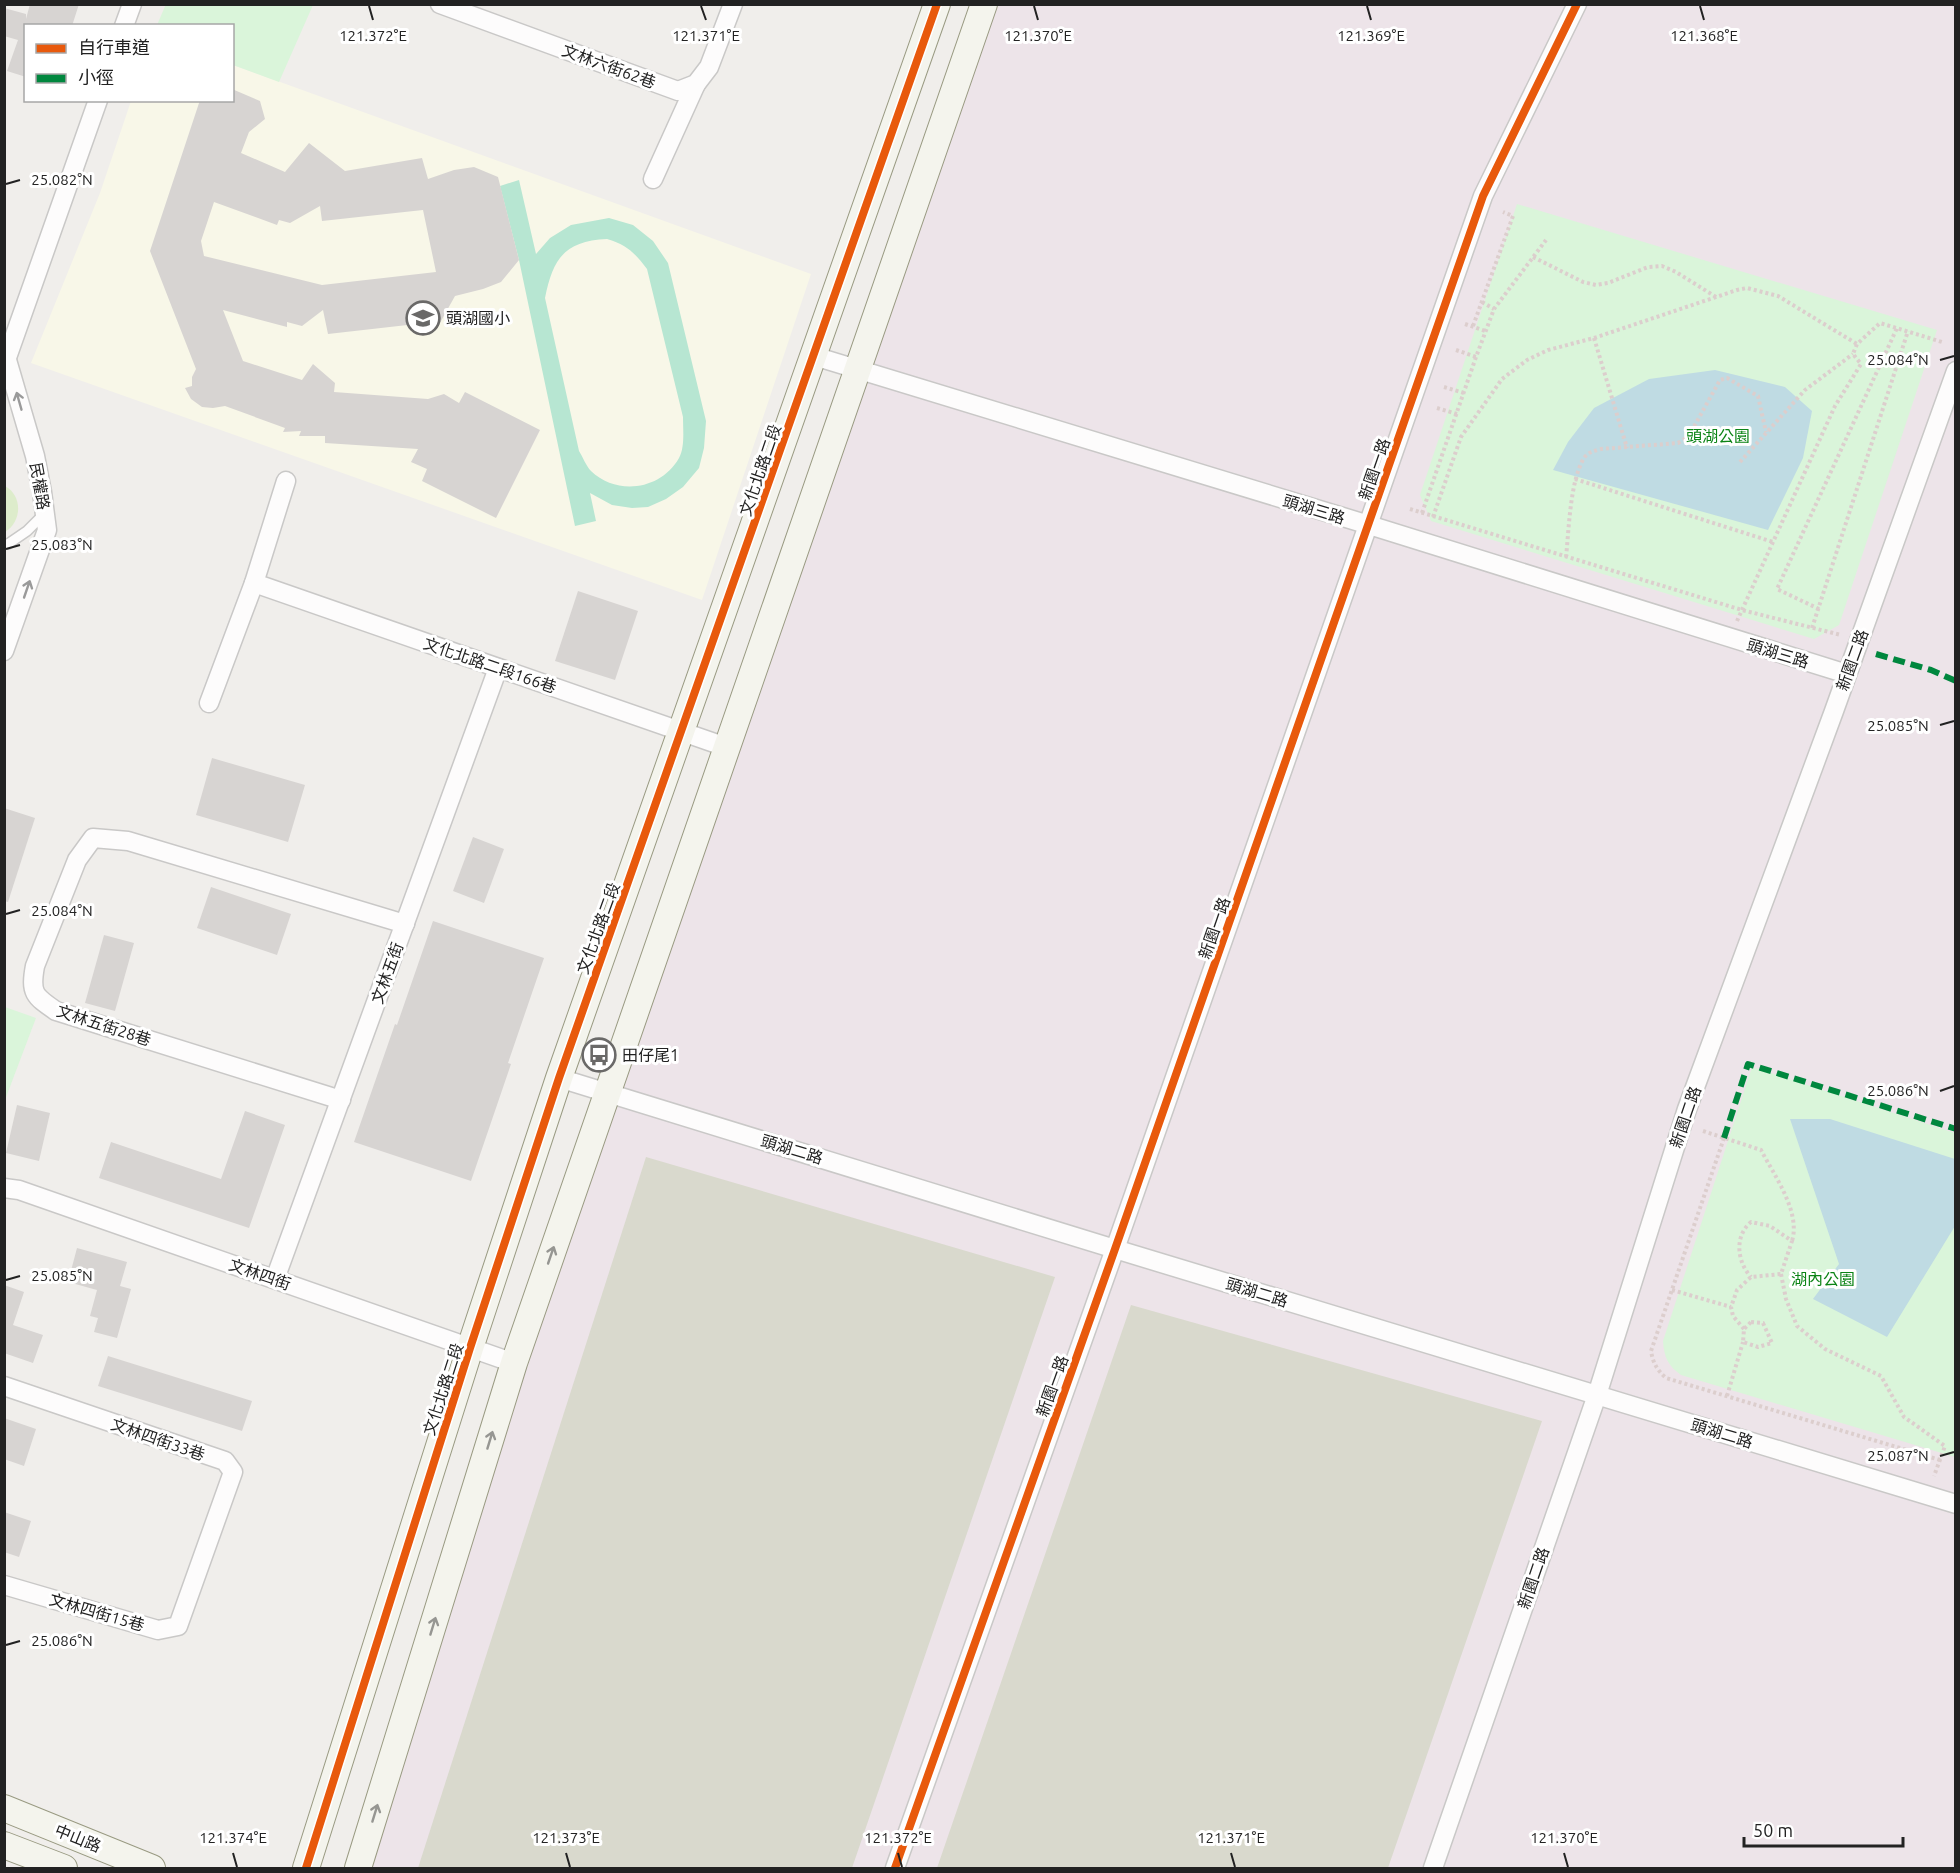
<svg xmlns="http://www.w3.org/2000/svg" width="1960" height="1873" font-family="Ubuntu,'Noto Sans TC',sans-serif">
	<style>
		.industrial { fill: #ede4e9 }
		.education { fill: #f8f7e8 }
		.construction { fill: #d9d9cd }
		.grass { fill: #ddeccb }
		.park { fill: #daf5da }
		.pitch { fill: #b7e6d2; fill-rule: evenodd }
		.water { fill: #bfdbe3 }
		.building { fill: #d7d4d2; fill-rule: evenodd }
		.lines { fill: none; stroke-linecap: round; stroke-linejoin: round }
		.lane-casing { stroke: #c9c8c7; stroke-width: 12 }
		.street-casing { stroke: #c9c8c7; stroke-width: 21 }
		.secondary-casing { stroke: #999a82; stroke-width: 28 }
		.path { stroke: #dccecd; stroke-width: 4; stroke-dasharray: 3 3; stroke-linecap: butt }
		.lane { stroke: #fdfcfc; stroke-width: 9 }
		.street { stroke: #fdfcfc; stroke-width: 18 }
		.secondary { stroke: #f4f4ed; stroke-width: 26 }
		.quiet { stroke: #00873e; stroke-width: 6; stroke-dasharray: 12 6; stroke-linecap: butt }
		.cycleway-casing { stroke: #fff; stroke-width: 11 }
		.cycleway { stroke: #e8590c; stroke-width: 8 }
		.oneway { stroke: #9a9a9a }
		.oneway2 { stroke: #969692 }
		.ticks { fill: none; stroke: #222; stroke-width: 2 }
		.labels { text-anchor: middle; stroke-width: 6; stroke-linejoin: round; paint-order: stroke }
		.street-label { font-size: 16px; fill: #222; stroke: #fff }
		.poi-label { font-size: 16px; fill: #222; stroke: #fff; text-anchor: start }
		.park-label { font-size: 16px; fill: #0c8416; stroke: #fff }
		.ticks-label { font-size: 15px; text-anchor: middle; fill: #222; stroke: #fff; stroke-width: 6; stroke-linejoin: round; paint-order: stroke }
	</style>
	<rect width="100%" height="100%" fill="#f0eeeb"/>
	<path class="industrial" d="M996 5H1955V1868H356L736 752Z"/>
	<path class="education" d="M233 65 811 274 702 600 31 363 100 193 131 101 232 100Z"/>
	<g class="construction">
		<path d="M646 1157 1055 1277 852 1868H418Z"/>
		<path d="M1131 1305 1542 1421 1388 1868H937Z"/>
	</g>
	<path class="grass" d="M5 486C23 496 22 522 5 532Z"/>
	<g class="park">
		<path d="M166 4H313V5L279 82 233 65 232 26 157 25Z"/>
		<path d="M1517 204 1937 330 1839 625 1814 639 1431 521 1420 495Z"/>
		<path d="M5 1007 36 1018 5 1100 4 1007Z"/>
		<path d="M1752 1067 1955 1133V1457L1681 1375C1668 1366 1664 1357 1663 1341Z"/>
	</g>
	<path class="pitch" d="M519 180 536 254 550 238 571 225 609 218 633 225 653 241 668 263 706 421 704 448 699 468 683 487 666 499 648 507 632 508 612 505 590 493 596 521 575 526 519 260 500 186ZM607 239C627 245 635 253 647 269L683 417C683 430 685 447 679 458 661 490 617 496 591 471 586 466 583 457 579 451L545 298C553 258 565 241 607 239Z"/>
	<g class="water">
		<path d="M1715 370 1785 387 1812 411 1803 458 1768 530 1553 470 1568 442 1594 408 1649 379Z"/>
		<path d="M1790 1119H1830L1955 1159V1226L1887 1337 1813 1299 1839 1264Z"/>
	</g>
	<g class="building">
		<path d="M30 4H79L72 26H26V77L7 71 18 40 4 36V8L26 14V19Z"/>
		<path d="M232 89 260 101 265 119 249 132 241 153 285 172 309 143 345 171 422 158 428 179 454 170 474 167 498 177 519 260 501 282 483 289 455 296 436 330 425 323 328 334 323 310 302 326 287 322V327L223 310 243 361 302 380 313 364 335 383 334 392 428 399 444 394 459 403 465 392 540 430 496 518 422 481 427 469 411 462 418 449 325 443V436H299L301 431 283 432 285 428 225 406 213 408 202 407 191 399 185 388 192 386V377L196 369 150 251 200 100H232ZM214 202 277 225 279 220 290 223 320 206 322 221 423 210 436 272 322 285 204 256 201 241Z"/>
		<path d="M578 591 638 611 615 680 555 661Z"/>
		<path d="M212 758 305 785 288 842 196 815Z"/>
		<path d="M4 808 35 818 8 902 4 901Z"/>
		<path d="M473 837 504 849 484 903 453 891Z"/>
		<path d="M211 887 291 914 277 955 197 928Z"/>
		<path d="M433 921 544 958 508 1063 511 1064 471 1181 354 1142 395 1024 397 1025Z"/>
		<path d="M104 935 134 943 115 1011 85 1003Z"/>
		<path d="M17 1105 50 1113 39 1161 6 1153Z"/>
		<path d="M245 1111 285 1125 249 1228 99 1178 111 1142 221 1179Z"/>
		<path d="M77 1248 127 1262 120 1286 131 1289 117 1338 94 1332 98 1318 90 1316 97 1290 68 1282Z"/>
		<path d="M4 1285 24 1292 13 1325 43 1335 33 1363 4 1353Z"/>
		<path d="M108 1356 252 1401 242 1431 98 1386Z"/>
		<path d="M4 1418 36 1429 24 1466 4 1459Z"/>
		<path d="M4 1512 31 1521 19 1557 4 1552Z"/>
	</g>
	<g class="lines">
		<g class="lane-casing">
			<path id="lane" d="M4 544H8L27 531 44 514"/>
		</g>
		<g class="street-casing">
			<g id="street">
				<path d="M440 4 678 91 696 84 709 67 733 4"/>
				<path d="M124 26 132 4"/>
				<path d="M653 179 696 84"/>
				<path d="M814 356 1369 525 1847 674"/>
				<path d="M4 366 98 100"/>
				<path d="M254 583 726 747"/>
				<path d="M4 651 47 530 42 492 35 456 7 360"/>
				<path d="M209 703 254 583 286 481"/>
				<path d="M559 1078 1115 1249 1956 1504"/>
				<path d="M341 1100 56 1011C34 996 30 993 35 966L77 860 93 838 128 841 405 924"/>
				<path d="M4 1188 19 1190 514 1363"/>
				<path d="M275 1279 498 668"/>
				<path d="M4 1386 225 1461 233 1472 178 1626 158 1630 4 1585"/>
				<path d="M895 1868 1115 1249 1483 196 1577 4"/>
				<path d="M1433 1868 1597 1395 1687 1109 1834 711 1956 371"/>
			</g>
		</g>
		<g class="secondary-casing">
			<g id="secondary">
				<path d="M4 1808 152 1868"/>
				<path d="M4 1845 64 1868"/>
				<path d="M306 1868 470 1348 559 1078 937 4"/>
				<path d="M358 1868 514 1363 984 4"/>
			</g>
		</g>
		<g class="path">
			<path d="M1533 257 1583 282 1596 285 1608 283 1648 267 1662 266 1676 272 1716 297"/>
			<path d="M1482 302 1494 309"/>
			<path d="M1465 324 1485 331"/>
			<path d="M1473 326 1513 216 1503 212"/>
			<path d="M1594 338 1627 448"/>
			<path d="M1456 350 1476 357"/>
			<path d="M1444 387 1464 393"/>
			<path d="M1437 408 1457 414"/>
			<path d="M1740 462 1805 390 1853 354"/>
			<path d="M1575 479 1773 542"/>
			<path d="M1410 509 1742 610 1841 635"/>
			<path d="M1422 513 1476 357 1494 309 1546 240"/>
			<path d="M1433 517 1461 437 1502 379 1527 360 1548 350 1594 338 1737 290 1747 288 1778 296 1857 344"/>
			<path d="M1566 557C1569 529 1570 481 1584 458 1588 452 1594 451 1601 449L1678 443 1686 438 1691 432 1720 380 1727 378 1758 396 1766 432"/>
			<path d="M1819 609 1777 589 1897 328"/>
			<path d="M1737 621 1835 406 1861 364 1853 354 1857 344 1880 323 1942 342"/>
			<path d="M1812 628 1908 331"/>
			<path d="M1703 1131 1761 1150C1774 1175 1801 1212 1792 1241"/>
			<path d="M1724 1138 1651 1351C1653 1363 1657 1370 1666 1378L1940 1460"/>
			<path d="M1781 1274 1786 1299 1797 1326 1825 1349 1881 1376 1904 1417 1945 1446 1934 1476"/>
			<path d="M1672 1290 1731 1307"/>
			<path d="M1751 1322 1763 1323 1772 1343 1758 1347 1743 1342 1744 1329Z"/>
			<path d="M1744 1329 1733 1316 1731 1307 1737 1290 1751 1277 1781 1274 1792 1241 1770 1226 1751 1222C1734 1236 1737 1262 1751 1277"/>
			<path d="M1727 1396 1743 1342"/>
		</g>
		<use href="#lane" class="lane"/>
		<use href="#street" class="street"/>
		<use href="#secondary" class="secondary"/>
		<g class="quiet">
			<path d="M1876 654 1931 670 1956 681"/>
			<path d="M1724 1138 1748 1064 1956 1129"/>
		</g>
		<g class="cycleway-casing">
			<g id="cycleway">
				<path d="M306 1868 470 1348 559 1078 937 4"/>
				<path d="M895 1868 1115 1249 1483 196 1577 4"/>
			</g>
		</g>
		<use href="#cycleway" class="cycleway"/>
	</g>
	<defs><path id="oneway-shaft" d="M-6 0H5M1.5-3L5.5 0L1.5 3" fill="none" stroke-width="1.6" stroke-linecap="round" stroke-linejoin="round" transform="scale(1.5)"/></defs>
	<g class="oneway">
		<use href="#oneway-shaft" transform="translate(19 401) rotate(-106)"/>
		<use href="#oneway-shaft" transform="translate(27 589) rotate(-71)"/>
	</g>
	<g class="oneway2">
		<use href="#oneway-shaft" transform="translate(551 1255) rotate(-71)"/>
		<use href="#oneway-shaft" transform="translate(490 1440) rotate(-73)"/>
		<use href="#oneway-shaft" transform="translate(433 1626) rotate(-73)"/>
		<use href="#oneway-shaft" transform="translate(375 1813) rotate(-73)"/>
	</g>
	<path class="ticks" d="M369 6 373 20M701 6 706 20M1034 6 1038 20M1367 6 1371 20M1700 6 1704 20M6 184 20 180M1940 360 1954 356M6 549 20 545M1940 725 1954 721M6 914 20 910M1940 1091 1954 1086M6 1280 20 1276M1940 1456 1954 1452M6 1645 20 1641M233 1853 237 1867M566 1853 570 1867M898 1853 902 1867M1231 1853 1235 1867M1564 1853 1568 1867"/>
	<defs>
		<g id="school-ring" transform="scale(1.725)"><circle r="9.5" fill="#fff" stroke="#6a6968" stroke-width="1.5"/><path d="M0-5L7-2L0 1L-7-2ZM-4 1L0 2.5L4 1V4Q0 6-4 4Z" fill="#6a6968"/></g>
		<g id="bus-ring" transform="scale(1.725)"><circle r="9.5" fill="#fff" stroke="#6a6968" stroke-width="1.5"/><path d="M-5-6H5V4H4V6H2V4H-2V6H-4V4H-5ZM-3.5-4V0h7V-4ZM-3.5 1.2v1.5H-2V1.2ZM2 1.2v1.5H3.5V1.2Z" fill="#6a6968"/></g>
	</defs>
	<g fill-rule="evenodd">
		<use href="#school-ring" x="423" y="318"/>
		<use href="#bus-ring" x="599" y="1055"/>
	</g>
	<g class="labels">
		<g class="street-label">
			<text transform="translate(609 66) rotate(20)" y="6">文林六街62巷</text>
			<text transform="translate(1374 469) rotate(-71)" y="6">新園一路</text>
			<text transform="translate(760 470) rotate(-71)" y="6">文化北路二段</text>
			<text transform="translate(40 486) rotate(80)" y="6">民權路</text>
			<text transform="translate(1314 509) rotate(17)" y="6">頭湖三路</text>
			<text transform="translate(1778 653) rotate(17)" y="6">頭湖三路</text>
			<text transform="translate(1852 660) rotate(-70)" y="6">新園二路</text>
			<text transform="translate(490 665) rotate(19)" y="6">文化北路二段166巷</text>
			<text transform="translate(598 928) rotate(-70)" y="6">文化北路二段</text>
			<text transform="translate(1214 928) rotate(-71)" y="6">新園一路</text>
			<text transform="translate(387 973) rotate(-70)" y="6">文林五街</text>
			<text transform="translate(104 1025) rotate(18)" y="6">文林五街28巷</text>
			<text transform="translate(1685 1117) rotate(-71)" y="6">新園二路</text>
			<text transform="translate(792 1149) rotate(17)" y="6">頭湖二路</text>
			<text transform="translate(260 1274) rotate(19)" y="6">文林四街</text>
			<text transform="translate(1257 1292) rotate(17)" y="6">頭湖二路</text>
			<text transform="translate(1052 1386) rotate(-70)" y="6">新園一路</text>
			<text transform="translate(443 1389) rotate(-72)" y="6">文化北路二段</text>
			<text transform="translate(1722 1433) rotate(17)" y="6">頭湖二路</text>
			<text transform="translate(158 1439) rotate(19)" y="6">文林四街33巷</text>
			<text transform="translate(1533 1578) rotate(-71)" y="6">新園二路</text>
			<text transform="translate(97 1612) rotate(16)" y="6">文林四街15巷</text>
			<text transform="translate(78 1838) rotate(22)" y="6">中山路</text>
		</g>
		<g class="poi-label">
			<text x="446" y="324">頭湖國小</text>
			<text x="622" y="1061">田仔尾1</text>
		</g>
		<g class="park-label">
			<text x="1718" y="442">頭湖公園</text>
			<text x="1823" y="1285">湖內公園</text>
		</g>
	</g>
	<g class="ticks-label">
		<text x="373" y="41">121.372°E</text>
		<text x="706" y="41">121.371°E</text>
		<text x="1038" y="41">121.370°E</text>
		<text x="1371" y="41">121.369°E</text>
		<text x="1704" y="41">121.368°E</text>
		<text x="62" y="185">25.082°N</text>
		<text x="1898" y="365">25.084°N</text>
		<text x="62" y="550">25.083°N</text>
		<text x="1898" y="731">25.085°N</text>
		<text x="62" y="916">25.084°N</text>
		<text x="1898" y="1096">25.086°N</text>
		<text x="62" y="1281">25.085°N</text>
		<text x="1898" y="1461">25.087°N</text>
		<text x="62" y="1646">25.086°N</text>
		<text x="233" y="1843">121.374°E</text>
		<text x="566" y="1843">121.373°E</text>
		<text x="898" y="1843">121.372°E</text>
		<text x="1231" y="1843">121.371°E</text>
		<text x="1564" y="1843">121.370°E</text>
	</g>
	<rect width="1960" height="1873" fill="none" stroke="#222222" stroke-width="12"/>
	<rect x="24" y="24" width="210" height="78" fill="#ffffff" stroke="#a7a7a7" stroke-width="1.5"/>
	<rect x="36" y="44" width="30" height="9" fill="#e8590c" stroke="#a7a7a7" stroke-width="1.5"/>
	<text x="78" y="54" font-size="18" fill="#222222">自行車道</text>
	<rect x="36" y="74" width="30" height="9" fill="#00873e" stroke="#a7a7a7" stroke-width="1.5"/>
	<text x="78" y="84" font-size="18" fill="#222222">小徑</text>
	<path d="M1744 1837v9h159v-9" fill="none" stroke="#222222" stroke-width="3"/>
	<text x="1753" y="1837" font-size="18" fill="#222222" stroke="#ffffff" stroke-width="4.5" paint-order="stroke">50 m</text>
</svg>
